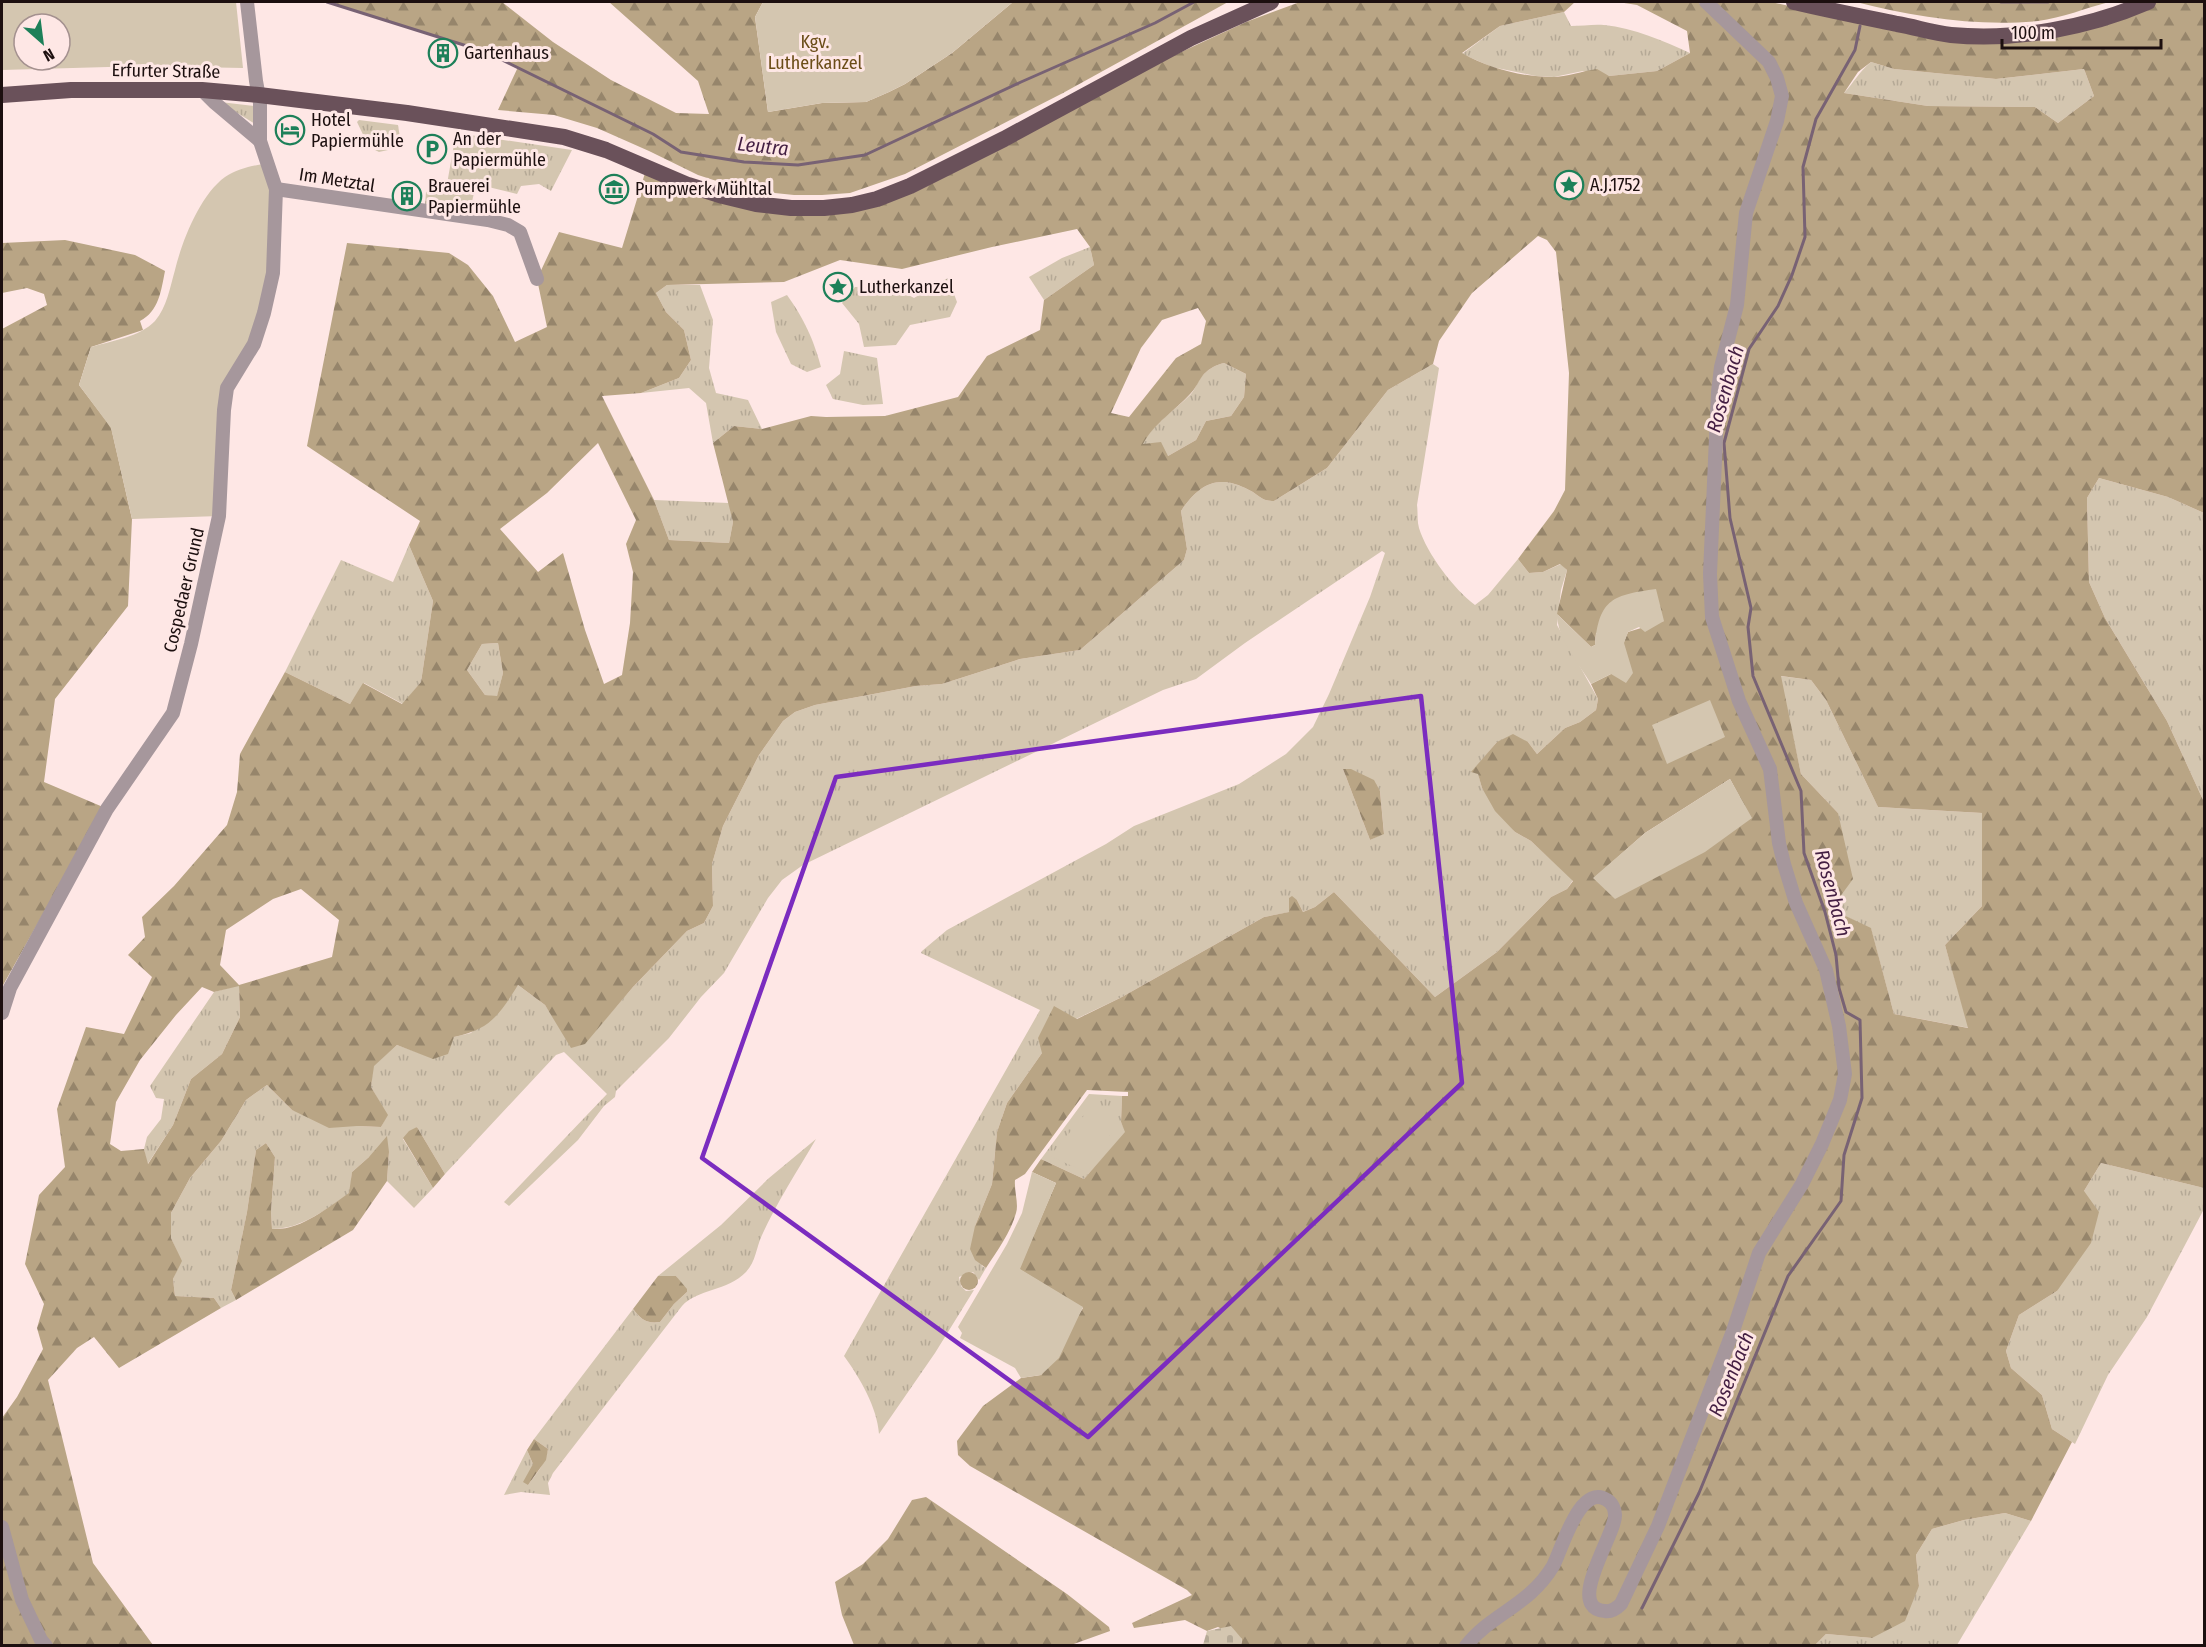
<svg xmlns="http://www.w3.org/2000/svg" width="2206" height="1647" font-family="'Fira Sans Condensed',sans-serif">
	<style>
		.grass { fill: url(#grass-tufts); fill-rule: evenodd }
		.forest { fill: url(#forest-firs); fill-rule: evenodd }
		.cemetery { fill: url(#cemetery-stones) }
		.garden { fill: #d4c6b0; fill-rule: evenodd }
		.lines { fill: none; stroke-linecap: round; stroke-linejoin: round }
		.stream { stroke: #786274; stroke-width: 3 }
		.minor { stroke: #a6979c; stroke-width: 14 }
		.major { stroke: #6a515a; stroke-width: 16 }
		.marked { fill: none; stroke: #7b2cbf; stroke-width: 4.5; stroke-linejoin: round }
		.labels { text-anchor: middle; stroke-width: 6; stroke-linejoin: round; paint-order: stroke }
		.park-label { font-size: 18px; fill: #6b4d18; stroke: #fee7e5 }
		.poi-label { font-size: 18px; fill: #1c0f0f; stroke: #fee7e5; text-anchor: start }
		.street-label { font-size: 18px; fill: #1c0f0f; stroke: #fee7e5 }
		.water-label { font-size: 20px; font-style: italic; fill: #441f43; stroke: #fee7e5 }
	</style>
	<defs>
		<pattern id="grass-tufts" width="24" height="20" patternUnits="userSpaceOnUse" patternTransform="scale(1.5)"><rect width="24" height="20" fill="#d4c6b0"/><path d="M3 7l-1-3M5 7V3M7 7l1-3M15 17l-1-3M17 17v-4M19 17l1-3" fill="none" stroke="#b5a996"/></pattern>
		<pattern id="forest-firs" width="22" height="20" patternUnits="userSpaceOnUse" patternTransform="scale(1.5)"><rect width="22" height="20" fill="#b9a585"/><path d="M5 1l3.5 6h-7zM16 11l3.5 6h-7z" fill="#96856b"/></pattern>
		<pattern id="cemetery-stones" width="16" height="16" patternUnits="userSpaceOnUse" patternTransform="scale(1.5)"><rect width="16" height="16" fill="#d4c6b0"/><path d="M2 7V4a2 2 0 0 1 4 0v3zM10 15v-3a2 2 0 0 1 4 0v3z" fill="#b5a996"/></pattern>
	</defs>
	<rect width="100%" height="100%" fill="#fee7e5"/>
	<g class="grass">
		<path d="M1564 12 1571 26C1582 26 1594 24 1604 25 1634 28 1664 41 1690 53L1657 71 1609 76 1583 71 1554 77 1536 76 1492 67 1462 54 1500 26Z"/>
		<path d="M1871 62 1894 69 1996 79 2084 69 2094 96 2058 123 2035 107 1928 106 1844 93C1855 81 1858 73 1871 62Z"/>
		<path d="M220 102 254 106 255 124Z"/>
		<path d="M359 120 398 125 400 138 388 150 379 152 369 147 357 122Z"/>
		<path d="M456 133 572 150 551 191 539 184 521 186 517 194 476 184 469 215 425 204 426 192 447 184Z"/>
		<path d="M1090 247 1094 265 1044 300 1029 277 1062 258Z"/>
		<path d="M948 278 957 302 950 317 910 325 896 345 864 347 859 324 842 303 855 287 892 286 914 298Z"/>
		<path d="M667 285H700L713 320 709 368 716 393 748 400 762 429 734 426 713 443 706 403 689 388 641 393 679 378 691 360 684 330 666 312 656 293Z"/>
		<path d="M787 295C804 319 813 338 821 367L807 372 791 364 776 332 771 302Z"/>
		<path d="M844 351 877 358 883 404 863 405 833 399 826 385 840 374Z"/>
		<path d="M1224 363 1246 374 1244 397 1231 416 1206 421 1196 440 1168 456 1142 444C1154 423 1174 411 1191 394 1196 388 1198 380 1204 374 1210 368 1216 365 1224 363Z"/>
		<path d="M1433 364 1439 368 1417 505C1418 512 1417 521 1419 528 1427 554 1454 589 1475 605L1488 595 1518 559 1529 573 1543 572 1561 564 1567 570 1561 590 1557 625 1598 699 1596 710 1580 722 1565 728 1537 754 1528 742H1497L1472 772 1478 773 1482 788 1515 832 1531 841 1573 880 1567 889 1551 897 1497 952 1435 997 1334 892 1315 907 1303 912 1297 900 1289 898 1290 912 1264 917 1120 998 1076 1019 1042 1053 1007 1103 997 1132 992 1184 975 1226 982 1266 986 1268 979 1280 973 1272 959 1277 961 1286 966 1291 974 1290 935 1353 879 1434C877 1407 860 1378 844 1356L1040 1010 921 953 922 951 947 930 1106 844 1134 826 1239 784 1286 754 1313 727 1329 694 1370 597 1385 553 1382 551 1245 643 1196 679 1163 690 803 865 782 880 768 898 724 973 701 997 669 1038 616 1091 615 1097 604 1106 578 1140 509 1206 504 1202 607 1094 564 1052 556 1055 445 1174 417 1127 403 1139 433 1188 414 1208 387 1181 389 1152 369 1157 352 1172 350 1193C326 1209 302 1229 272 1229L271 1211 275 1157 266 1143 256 1150 247 1212 231 1290 236 1300 221 1308 214 1298 175 1296 173 1279 181 1261 171 1238V1213L190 1178 221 1141 246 1100 267 1085 292 1110 357 1126 381 1127 387 1115 371 1087 373 1066 397 1045 433 1058 454 1037 471 1033 518 985 545 1005 557 1023 603 1022 633 987 687 931 704 923 713 906 712 864 723 826 759 755 783 721 795 712 815 705 916 686 942 684 1020 659 1080 650 1184 560 1187 549 1181 511C1199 485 1217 473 1249 490 1260 495 1260 501 1274 501L1327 468 1388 390ZM1343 769C1358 768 1369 782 1380 791L1384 833 1370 840Z"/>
		<path d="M2099 478 2168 497 2204 513V802L2167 721 2105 618 2089 582 2087 498Z"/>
		<path d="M654 500 729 503 733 522 729 543 669 540Z"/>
		<path d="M409 545 433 601 421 682 403 704 364 683 350 704 285 672 341 560 393 582Z"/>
		<path d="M498 643 503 673 497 697 485 695 467 670 482 644Z"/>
		<path d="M1780 676 1811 680 1826 700 1878 807 1982 813V906L1945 945 1969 1028 1894 1014 1871 929 1831 909 1838 813 1801 774Z"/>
		<path d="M239 985 240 1017 222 1054 191 1079 173 1125 147 1165 144 1149 147 1137 161 1119 164 1099 156 1098 150 1086 214 992Z"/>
		<path d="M1089 1094 1122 1096 1121 1122 1126 1132 1084 1179 1041 1159Z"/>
		<path d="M816 1139C798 1170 777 1202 762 1235 756 1248 756 1261 746 1272 728 1291 697 1289 682 1306L553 1473 548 1483 550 1495 521 1492 504 1495 527 1450 533 1464 528 1485C537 1473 545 1464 548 1449L534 1439 633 1309C641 1319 646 1324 660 1322L674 1304 687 1292 676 1276H658L721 1225 769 1178Z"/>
		<path d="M2101 1163 2204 1188V1209L2147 1317 2108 1375 2075 1444 2052 1429 2042 1395 2011 1368 2006 1351 2019 1315 2057 1291 2084 1191Z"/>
		<path d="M2005 1513 2031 1521 1957 1645 1814 1646 1826 1634 1872 1638 1919 1586 1916 1555 1932 1529 1964 1520Z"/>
	</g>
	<g class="forest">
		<path d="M327 2H502L553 42 611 80 676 113 709 114 698 81 609 2H763L755 17 768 112 822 103 866 102 889 92 905 84 952 53 1013 2H1228L1063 93 905 174 850 193 822 195H794L765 192 729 185 698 175 649 151 597 128 554 115 498 110 518 67 483 51Z"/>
		<path d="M1300 2H1575L1564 12 1500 26 1462 53C1488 68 1522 77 1552 77 1567 77 1582 71 1597 69L1609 76 1657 71 1690 53 1687 31 1637 5 1618 2H1698L1711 14 1714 2H1771L1831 15 1996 39 2160 2H2204V513L2168 497 2099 478 2087 498 2089 582 2105 618 2167 721 2204 802V1188L2101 1163 2084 1191 2099 1212 2091 1243 2057 1291 2019 1315 2006 1351 2011 1368 2042 1395 2052 1429 2072 1442 2031 1521 2005 1513 1964 1520 1932 1529 1916 1555 1919 1586 1905 1621 1872 1638 1826 1634 1814 1646H1241L1242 1639 1218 1627 1207 1631 1185 1620 1134 1628 1132 1623 1192 1595 1187 1590 970 1466 958 1455 957 1441 983 1406 1021 1378 1041 1375 1083 1308 1019 1269 1056 1183 1032 1172 1041 1159 1084 1179 1125 1132 1121 1122 1122 1096H1128V1092L1087 1090 1025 1174 1015 1180C1014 1191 1019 1204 1016 1213 1011 1232 997 1251 986 1268L975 1260 970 1249 975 1226 992 1184 997 1132 1007 1103 1042 1053 1038 1038 1054 1006 1077 1019 1120 998 1264 917 1289 912V898L1292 896 1297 900 1303 912 1315 907 1334 892 1435 997 1497 952 1551 897 1567 889 1573 881 1531 841 1515 832 1495 811 1482 788 1478 774 1471 772 1497 742 1513 734 1528 742 1537 754 1565 728 1580 722 1596 710 1598 699 1591 684 1611 674 1628 632 1664 621 1596 633 1595 645 1591 647 1557 614 1567 570 1560 564 1543 572 1529 573 1518 559 1554 511 1565 490 1569 373 1556 252 1547 240 1538 236 1472 293 1439 341 1433 364 1388 390 1327 468 1274 501C1260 501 1260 495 1249 490 1217 473 1199 485 1181 511L1187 549 1184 560 1080 650 1020 659 942 684 916 686 815 705 795 712 783 721 759 755 723 826 712 864 713 906 704 923 687 931 633 987 585 1044 571 1048 545 1005 518 985C499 1015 491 1029 454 1037L448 1054 433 1059 397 1045 374 1066 371 1087 388 1115 381 1127 357 1126 329 1128 292 1110 267 1085 246 1100 221 1141 190 1178 171 1213V1238L182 1261 173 1279 175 1296 214 1298 221 1308 119 1368 94 1337 77 1348 48 1380 93 1563 153 1645 53 1646 49 1642 25 1599 2 1518V1418L17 1397 43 1349 37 1328 44 1304 25 1264 39 1195 65 1167 57 1109 86 1027 124 1034 152 977 128 955 145 937 142 917 174 886 227 825 237 792 240 754 285 672 350 704 363 683 402 704 421 682 433 601 409 545 420 521 307 446 347 243 449 253 468 265 493 296 515 342 547 327 537 279 559 232 622 248 645 173 694 191 853 209 1179 53 1246 22ZM1871 62 1894 69 1996 79 2084 69 2094 96 2058 123 2035 107 1928 106 1844 93 1858 72ZM1077 229 1090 247 1094 265 1044 300 1040 330 987 356 958 397 885 416 826 417 811 416 762 429 734 426 713 443 733 522 729 543 669 540 654 500 602 396 641 393 679 378 691 360 684 330 666 312 656 293 667 285 784 282 840 260 902 269 992 247ZM1198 308 1206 321 1201 344 1176 358 1129 417 1111 413 1141 348 1162 320ZM1224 363 1246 374 1244 397 1231 416 1206 421 1196 440 1168 456 1161 442 1143 444C1154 423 1175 411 1191 393 1196 388 1199 380 1204 374 1210 368 1216 365 1224 363ZM598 443 636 520 626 544 633 572 630 623 622 675 604 684 585 630 563 553 538 572 500 529 547 493ZM498 643 503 673 497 696 485 695 467 670 482 644ZM1781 676 1811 680 1826 700 1878 807 1982 813V906L1945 945 1968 1028 1894 1014 1871 928 1831 909 1853 879 1838 813 1801 774ZM1730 779 1751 818 1594 878 1645 833ZM301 889 339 920 332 957 239 985 220 965 226 930 273 899ZM239 986 240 1017 222 1054 191 1079 173 1125 148 1164 144 1149 121 1151 110 1144 116 1102 140 1060 176 1015 202 987 214 992Z"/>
		<path d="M1856 2H2109C2086 8 2062 18 2038 21 1979 27 1913 17 1856 2Z"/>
		<path d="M65 240 135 255 165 271C161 291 159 311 140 321L143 330 91 347 79 385 111 427 132 519 128 606 55 699 44 782 103 807 2 987V329L47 305 44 294 27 288 2 293V243Z"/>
		<path d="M1343 769H1351L1374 780 1380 791 1384 834 1370 840Z"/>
		<path d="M417 1127 445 1174 433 1188 403 1138 409 1131Z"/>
		<path d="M387 1136 389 1152 387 1181 353 1230 236 1300 231 1290 247 1212 256 1150 266 1143 275 1157 271 1211 272 1229C300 1231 327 1208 349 1193L352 1172 369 1157Z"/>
		<circle cx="969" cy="1281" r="9"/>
		<path d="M658 1276H676L687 1289V1292L674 1304 660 1322C646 1324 641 1319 633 1309Z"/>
		<path d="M534 1439 548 1449 546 1460 528 1485 523 1482 533 1464 527 1450Z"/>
		<path d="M926 1497 1067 1594 1109 1627 1110 1631 1071 1645H854L842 1615 835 1582 863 1564 888 1539 912 1500Z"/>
		<path d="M2 1538 41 1645H2Z"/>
	</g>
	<path class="cemetery" d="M1231 1626 1242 1639 1241 1645H1203L1207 1631Z"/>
	<g class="garden">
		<path d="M2 2H236L243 68 143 66 2 70ZM24 24H60V60H24Z"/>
		<path d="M763 2H1013L952 53 905 84 889 92 866 102 822 103 768 112 755 17Z"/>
		<path d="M264 164 276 189 264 313 227 388 219 516 132 519 111 428 79 385 91 347C111 341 140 337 155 321 167 307 170 287 175 270 182 241 200 195 225 177 237 169 251 166 264 164Z"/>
		<path d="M1656 589 1664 621 1645 632 1639 627 1628 632 1624 643 1633 673 1626 683 1611 674 1591 684C1579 664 1557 639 1557 614L1591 647 1595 645C1599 598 1614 595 1656 589Z"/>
		<path d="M1710 700 1725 737 1667 764 1652 725Z"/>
		<path d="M1730 779 1752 818 1705 852 1615 899 1593 878 1645 833Z"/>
		<path d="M1091 1107 1116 1128 1081 1170 1050 1156Z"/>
		<path d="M1032 1172 1056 1183 1020 1269 1083 1307 1059 1358 1041 1375 1021 1378 1015 1368 960 1338 962 1333 958 1327 1007 1244 1022 1213Z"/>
	</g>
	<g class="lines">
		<g class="stream">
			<path d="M327 2 486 52 653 134 681 152 744 162 798 165 865 155 1021 82 1155 23 1194 2"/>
			<path d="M2001 2H2048"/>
			<path d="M1642 1608 1699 1493 1788 1276 1841 1201 1844 1155 1862 1098 1860 1020 1846 1012 1839 988 1836 955 1825 912 1804 853 1801 791 1753 676 1748 627 1751 608 1730 518 1724 443 1749 349 1778 306 1792 275 1805 237 1803 167 1816 119 1855 50 1860 26"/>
		</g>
		<g class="minor">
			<path d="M202 90 215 103 260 141"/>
			<path d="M276 189 488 220 508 225 520 232 537 279"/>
			<path d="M2 1013 10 988 107 809 173 713 191 644 219 516 224 410 227 388 254 344 264 313 273 273 276 189 260 141V103L256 81 247 2"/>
			<path d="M2 1527 22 1600 41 1640 46 1646"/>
			<path d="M1466 1646C1492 1613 1529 1606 1553 1566 1562 1549 1580 1482 1607 1500 1612 1503 1615 1509 1615 1515 1616 1534 1564 1608 1605 1611 1611 1612 1616 1609 1621 1604L1658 1526 1733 1331 1759 1253 1802 1184 1822 1144 1840 1100 1845 1074 1839 1026 1826 970 1796 903 1784 864 1779 843 1770 769 1739 701 1712 617 1710 574 1718 392 1721 367 1737 305 1746 213 1777 121 1782 96 1777 78 1769 62 1706 2"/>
		</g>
		<g class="major">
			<path d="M1794 2C1828 10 1863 17 1897 24 1915 27 1933 33 1951 35 2017 41 2088 28 2148 2"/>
			<path d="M2 95 71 90H202L259 95 407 113 564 137 606 150 688 185 723 196 756 204 791 208H824L852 205 877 199 910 186 1004 139 1191 38 1271 2"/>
		</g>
	</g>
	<path class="marked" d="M1421 696 1462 1083 1088 1437 702 1158 836 777Z"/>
	<defs>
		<g id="building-ring" transform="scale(1.5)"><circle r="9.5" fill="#fee7e5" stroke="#1d8059" stroke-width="1.5"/><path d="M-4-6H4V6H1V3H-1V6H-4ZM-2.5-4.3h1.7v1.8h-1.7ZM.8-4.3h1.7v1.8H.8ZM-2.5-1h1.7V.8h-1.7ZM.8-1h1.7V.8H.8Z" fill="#1d8059"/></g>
		<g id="hotel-ring" transform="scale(1.5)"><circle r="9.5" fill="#fee7e5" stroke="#1d8059" stroke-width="1.5"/><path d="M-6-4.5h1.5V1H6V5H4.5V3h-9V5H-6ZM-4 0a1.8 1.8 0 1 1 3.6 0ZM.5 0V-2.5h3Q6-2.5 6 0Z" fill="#1d8059"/></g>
		<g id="parking-ring" transform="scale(1.5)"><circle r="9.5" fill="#fee7e5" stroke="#1d8059" stroke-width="1.5"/><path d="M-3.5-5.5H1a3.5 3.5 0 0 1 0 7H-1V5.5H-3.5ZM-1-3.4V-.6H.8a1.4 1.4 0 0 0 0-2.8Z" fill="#1d8059"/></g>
		<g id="sight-ring" transform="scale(1.5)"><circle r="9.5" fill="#fee7e5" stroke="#1d8059" stroke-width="1.5"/><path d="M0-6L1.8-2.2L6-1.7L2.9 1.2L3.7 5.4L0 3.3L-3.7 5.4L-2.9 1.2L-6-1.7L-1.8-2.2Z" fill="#1d8059"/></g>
		<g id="museum-ring" transform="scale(1.5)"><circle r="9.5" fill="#fee7e5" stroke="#1d8059" stroke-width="1.5"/><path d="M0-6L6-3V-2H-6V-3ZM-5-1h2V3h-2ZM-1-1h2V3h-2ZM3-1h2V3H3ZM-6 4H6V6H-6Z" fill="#1d8059"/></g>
	</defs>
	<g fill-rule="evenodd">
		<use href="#building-ring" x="443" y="53"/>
		<use href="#hotel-ring" x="290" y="130"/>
		<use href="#parking-ring" x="432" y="149"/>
		<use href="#sight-ring" x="1569" y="185"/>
		<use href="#museum-ring" x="614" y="189"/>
		<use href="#building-ring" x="407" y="196"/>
		<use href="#sight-ring" x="838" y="287"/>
	</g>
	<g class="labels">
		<g class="park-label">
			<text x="815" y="48">Kgv.<tspan x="815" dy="21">Lutherkanzel</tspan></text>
		</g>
		<g class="poi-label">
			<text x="464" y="59">Gartenhaus</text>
			<text x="311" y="126">Hotel<tspan x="311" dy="21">Papiermühle</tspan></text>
			<text x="453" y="145">An der<tspan x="453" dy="21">Papiermühle</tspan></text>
			<text x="1590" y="191">A.J.1752</text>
			<text x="428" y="192">Brauerei<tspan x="428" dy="21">Papiermühle</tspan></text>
			<text x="635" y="195">Pumpwerk Mühltal</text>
			<text x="859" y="293">Lutherkanzel</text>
		</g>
		<g class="street-label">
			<text transform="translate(166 71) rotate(1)" y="6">Erfurter Straße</text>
			<text transform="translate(337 180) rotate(9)" y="6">Im Metztal</text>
			<text transform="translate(184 590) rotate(-77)" y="6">Cospedaer Grund</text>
		</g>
		<g class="water-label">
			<text transform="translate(763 146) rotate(6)" y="7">Leutra</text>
			<text transform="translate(1725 389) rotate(-74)" y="7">Rosenbach</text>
			<text transform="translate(1833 893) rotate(75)" y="7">Rosenbach</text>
			<text transform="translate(1731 1374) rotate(-68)" y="7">Rosenbach</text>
		</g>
	</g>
	<rect width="2206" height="1647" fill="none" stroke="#1c0f0f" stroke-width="6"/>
	<g transform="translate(42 42) rotate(152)"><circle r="28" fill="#fee7e5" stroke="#a4918f" stroke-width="1.5"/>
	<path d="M0-4.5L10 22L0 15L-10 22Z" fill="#1d8059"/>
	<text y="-9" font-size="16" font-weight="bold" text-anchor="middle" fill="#1c0f0f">N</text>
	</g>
	<path d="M2002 39v9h159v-9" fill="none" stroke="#1c0f0f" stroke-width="3"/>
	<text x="2011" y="39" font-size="18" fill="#1c0f0f" stroke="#fee7e5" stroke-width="4.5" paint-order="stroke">100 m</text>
</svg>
